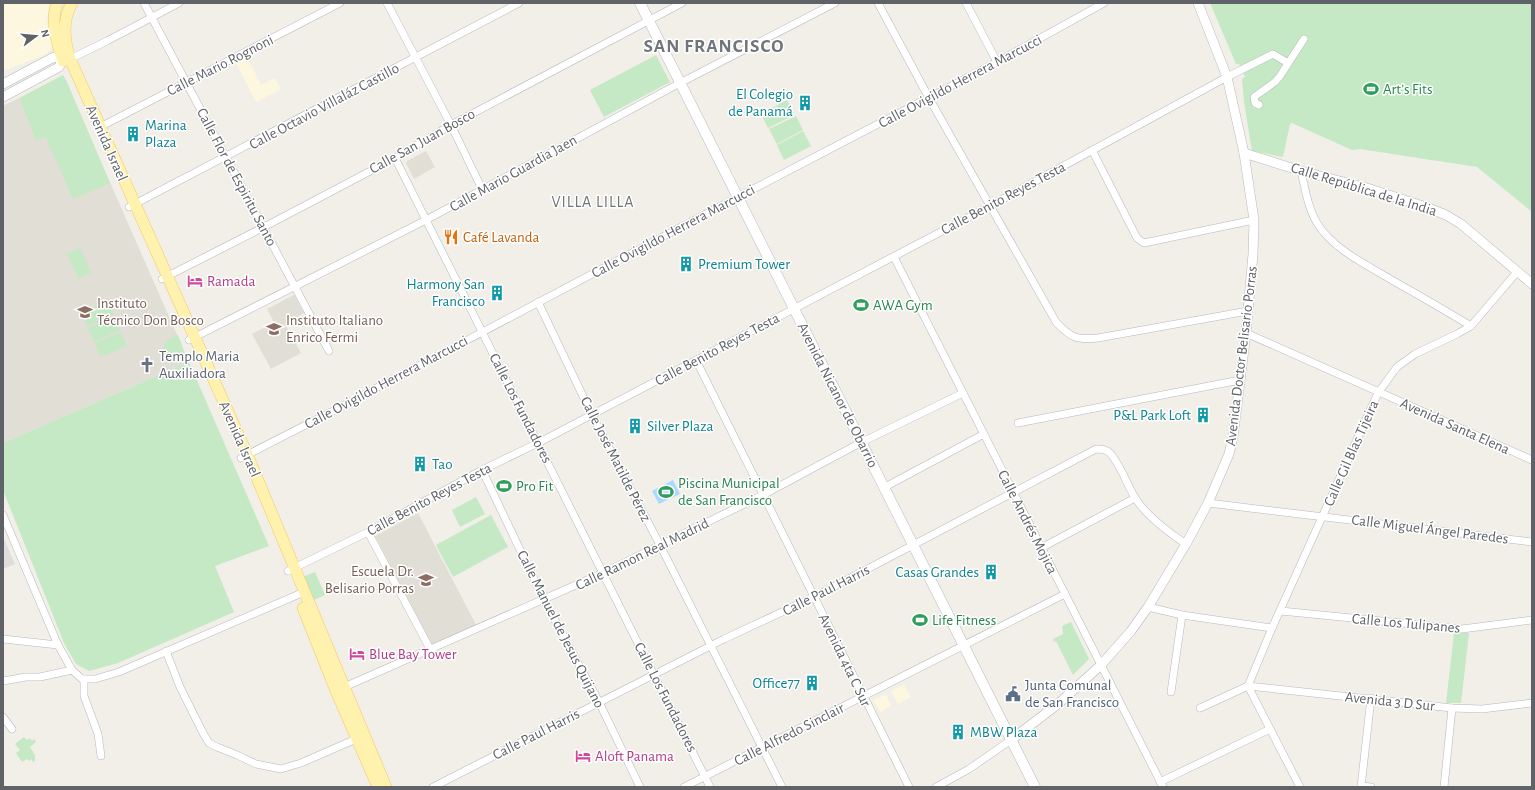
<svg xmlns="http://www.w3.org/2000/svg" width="1535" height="790" font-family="'Alegreya Sans',sans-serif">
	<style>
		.commercial { fill: #fef7e0 }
		.industrial { fill: #e0deda }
		.education { fill: #e1ded6 }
		.green { fill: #c5e8c5 }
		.water { fill: #aadaff }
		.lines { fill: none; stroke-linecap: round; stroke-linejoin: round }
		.minor-casing { stroke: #b5b8bc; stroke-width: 8 }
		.tertiary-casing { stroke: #b5b8bc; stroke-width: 10 }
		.secondary-casing { stroke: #b6babf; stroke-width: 11 }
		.primary-casing { stroke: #f2c960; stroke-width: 12 }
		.minor { stroke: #fff; stroke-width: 7 }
		.tertiary { stroke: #fff; stroke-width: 9 }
		.secondary { stroke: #fff; stroke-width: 10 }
		.primary { stroke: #fff2af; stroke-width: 11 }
		.labels { text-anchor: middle; stroke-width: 3; stroke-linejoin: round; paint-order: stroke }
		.street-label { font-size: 15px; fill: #5f6368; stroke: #fff }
		.leisure-label { font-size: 15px; fill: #27864d; stroke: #fff; text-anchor: start }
		.culture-label { font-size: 15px; fill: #0d838f; stroke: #fff; text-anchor: end }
		.food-label { font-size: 15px; fill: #c56008; stroke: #fff; text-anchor: start }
		.hotel-label { font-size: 15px; fill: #b23c85; stroke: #fff; text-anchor: start }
		.education-label { font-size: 15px; fill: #785e54; stroke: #fff; text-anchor: start }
		.worship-label { font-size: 15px; fill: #5b616d; stroke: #fff; text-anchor: start }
		.service-label { font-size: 15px; fill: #4e5e75; stroke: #fff; text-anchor: start }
		.neighbourhood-label { font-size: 16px; letter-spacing: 1px; fill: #70757a; stroke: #fff }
		.district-label { font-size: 19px; font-weight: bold; letter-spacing: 1px; fill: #70757a; stroke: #fff }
	</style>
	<rect width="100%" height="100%" fill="#f1efe8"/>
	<g class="commercial">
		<path d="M3 3H50L47 18 48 32 53 45 47 54 3 71Z"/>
		<path d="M247 57 261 85 275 78 281 89 256 102 236 63Z"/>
		<path d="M904 685 911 697 898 704 891 691Z"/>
		<path d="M886 694 891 706 880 712 873 700Z"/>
	</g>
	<path class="industrial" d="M3 537 15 564 3 569Z"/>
	<g class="education">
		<path d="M19 98 36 141 83 121 189 362 3 443V106Z"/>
		<path d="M426 151 435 167 414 179 406 163 407 162V161Z"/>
		<path d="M294 295 304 313 285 324 301 353 271 369 252 334 274 322 267 309Z"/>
		<path d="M418 513 476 625 432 645 375 536Z"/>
	</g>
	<g class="green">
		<path d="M1210 3H1532V212L1477 167 1360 149 1352 150 1292 123 1290 124 1283 157 1252 151 1244 102 1242 79 1245 77 1239 64H1236Z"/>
		<path d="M656 55 670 82 604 117 590 90Z"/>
		<path d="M63 75 67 82 110 183 73 199 46 137 36 141 19 98Z"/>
		<path d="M787 100 794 115 768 128 761 114Z"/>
		<path d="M796 116 803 130 777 144 769 129Z"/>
		<path d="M803 131 811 146 784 160 777 145Z"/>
		<path d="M80 248 91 273 79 279 67 254Z"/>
		<path d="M108 301 114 315 87 326 82 312Z"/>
		<path d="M114 316 120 330 94 342 88 328Z"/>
		<path d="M121 332 127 346 100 357 95 343Z"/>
		<path d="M178 335 187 359 175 364 169 362C162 345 160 343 178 335Z"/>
		<path d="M189 362 269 546 215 566 234 612 118 663 89 671 76 664 64 643 3 490V443Z"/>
		<path d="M476 497 485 514 460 527 452 510Z"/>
		<path d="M491 515 508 547 453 577 436 545Z"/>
		<path d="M315 572 325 595 310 602 300 578Z"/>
		<path d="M1071 622 1089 659 1073 675 1056 641 1054 642 1053 639 1063 634 1062 626Z"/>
		<path d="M1454 633H1469L1461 703H1446Z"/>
		<path d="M24 737 27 740 30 738 32 741 34 739 36 742 30 747 35 755V761L33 762 31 759 29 761 27 759 22 762 16 753 20 750 15 744Z"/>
	</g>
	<path class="water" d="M673 480 680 494 659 504 652 491Z"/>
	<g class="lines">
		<g class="minor-casing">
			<g id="minor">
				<path d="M144 3 329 351"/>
				<path d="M387 3 451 125 482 189"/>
				<path d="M878 3 929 98 1056 322C1071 338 1076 340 1098 338L1248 311"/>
				<path d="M966 3 997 62"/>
				<path d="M70 59 107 41 179 3"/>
				<path d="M1259 105 1255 103 1254 97 1275 82 1280 76 1304 39"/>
				<path d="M100 127 340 3"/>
				<path d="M1092 150 1137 238 1144 243 1254 220"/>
				<path d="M395 158 710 787"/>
				<path d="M1301 171C1305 188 1308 208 1317 223 1333 250 1371 267 1397 283 1422 297 1446 311 1471 326"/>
				<path d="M129 207 519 3"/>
				<path d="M894 257 1163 787"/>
				<path d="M162 279 264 227 395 158 451 125 682 3"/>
				<path d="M538 302 592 415 660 545 782 787"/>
				<path d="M1246 333 1532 460"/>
				<path d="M189 340 426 220 680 83 835 3"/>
				<path d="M696 360 909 787"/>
				<path d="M1018 423 1240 380"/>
				<path d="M241 458 329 413 738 197 997 62 1104 3"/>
				<path d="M482 470 544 600 599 702 640 787"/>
				<path d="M885 487 984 434"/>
				<path d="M1208 503 1532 542"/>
				<path d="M3 515 58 645 72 670 82 679H95L119 672 304 592"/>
				<path d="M368 532 430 649"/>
				<path d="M1041 548 1135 498"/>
				<path d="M288 571 368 532 482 470 538 443 990 206 1227 77 1273 54 1288 63"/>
				<path d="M1148 607 1182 615 1272 628"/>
				<path d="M1281 611 1462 629 1532 620"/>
				<path d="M3 639 58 645"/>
				<path d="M166 651 180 687 203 733 209 743 217 747 237 755 256 764 281 769 301 763 356 739"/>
				<path d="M84 679V696L98 734 101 756"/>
				<path d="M3 681 26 677H40L72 670"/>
				<path d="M1248 686 1272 628 1378 393 1397 367 1415 354 1457 334 1471 326 1517 272"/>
				<path d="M1248 686 1452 708 1482 709 1532 703"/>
				<path d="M1248 686 1300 787"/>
				<path d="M342 688 603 573 763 495 862 442 963 393"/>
				<path d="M1171 692 1182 615"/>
				<path d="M1200 708 1248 686"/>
				<path d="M3 717 12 729"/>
				<path d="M1160 782 1270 729"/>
				<path d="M1361 786 1371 787"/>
				<path d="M433 787 724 639 814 597 1096 449C1101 449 1106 449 1110 453 1121 466 1126 482 1134 496 1145 515 1168 532 1186 544"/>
				<path d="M684 787 1065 594"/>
				<path d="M936 787 969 769 1011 740"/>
				<path d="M1361 787 1371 698"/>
				<path d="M1444 787 1452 708"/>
			</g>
		</g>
		<g class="tertiary-casing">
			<g id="tertiary">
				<path d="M3 84 54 57 63 60"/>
				<path d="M3 97 59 67 63 60 68 59"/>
				<path d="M1244 153 1301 171 1367 188 1426 207 1446 215 1461 224 1532 284"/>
				<path d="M1011 740 1058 704 1101 665 1131 631 1148 607 1186 544 1208 503 1229 454 1233 437 1246 333 1253 254 1254 220 1244 153 1227 77 1198 3"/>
			</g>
		</g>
		<g class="secondary-casing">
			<path id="secondary" d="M640 3 1035 787"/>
		</g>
		<g class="primary-casing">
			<g id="primary">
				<path d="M57 3C50 21 57 43 63 61"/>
				<path d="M72 3C62 20 64 40 70 59L247 454 386 787"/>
				<path d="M303 608 336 691 378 787"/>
			</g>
		</g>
		<use href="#minor" class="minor"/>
		<use href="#tertiary" class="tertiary"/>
		<use href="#secondary" class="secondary"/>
		<use href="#primary" class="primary"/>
	</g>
	<defs>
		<g id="stadium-bare" transform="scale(1.2)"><path d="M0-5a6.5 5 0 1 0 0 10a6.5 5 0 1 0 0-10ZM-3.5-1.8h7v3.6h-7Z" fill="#2e9e5b" stroke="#fff" stroke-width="2.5" paint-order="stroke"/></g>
		<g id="building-bare" transform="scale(1.2)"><path d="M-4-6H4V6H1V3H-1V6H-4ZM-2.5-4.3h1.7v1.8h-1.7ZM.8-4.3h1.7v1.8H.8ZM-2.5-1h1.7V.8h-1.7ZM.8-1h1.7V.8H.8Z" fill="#0f9aa8" stroke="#fff" stroke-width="2.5" paint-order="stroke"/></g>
		<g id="restaurant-bare" transform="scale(1.2)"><path d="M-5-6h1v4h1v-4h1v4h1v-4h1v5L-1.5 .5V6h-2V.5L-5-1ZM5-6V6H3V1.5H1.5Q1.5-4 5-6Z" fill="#e8710a" stroke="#fff" stroke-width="2.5" paint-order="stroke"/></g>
		<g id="hotel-bare" transform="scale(1.2)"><path d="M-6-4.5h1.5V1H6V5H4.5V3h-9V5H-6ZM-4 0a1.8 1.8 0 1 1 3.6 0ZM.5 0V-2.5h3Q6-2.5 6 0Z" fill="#d1479c" stroke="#fff" stroke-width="2.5" paint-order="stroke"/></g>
		<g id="school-bare" transform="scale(1.2)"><path d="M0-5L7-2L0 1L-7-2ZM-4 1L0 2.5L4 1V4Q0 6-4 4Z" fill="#8d6e63" stroke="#fff" stroke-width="2.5" paint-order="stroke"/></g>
		<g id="church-bare" transform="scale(1.2)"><path d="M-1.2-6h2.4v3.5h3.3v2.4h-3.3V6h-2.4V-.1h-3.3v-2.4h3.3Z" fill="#6b7280" stroke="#fff" stroke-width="2.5" paint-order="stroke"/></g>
		<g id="civic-bare" transform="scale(1.2)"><path d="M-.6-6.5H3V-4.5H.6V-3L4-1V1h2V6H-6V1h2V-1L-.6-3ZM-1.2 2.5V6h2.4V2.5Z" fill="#5c6f8a" stroke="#fff" stroke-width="2.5" paint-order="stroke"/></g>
	</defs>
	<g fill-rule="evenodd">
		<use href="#stadium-bare" x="1371" y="89"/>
		<use href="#building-bare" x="805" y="103"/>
		<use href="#building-bare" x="133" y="134"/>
		<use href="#restaurant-bare" x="451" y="237"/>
		<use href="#building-bare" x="686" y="264"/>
		<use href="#hotel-bare" x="195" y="281"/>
		<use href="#building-bare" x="497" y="293"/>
		<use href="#stadium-bare" x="861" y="305"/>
		<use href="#school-bare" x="85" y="312"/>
		<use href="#school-bare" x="274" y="329"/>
		<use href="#church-bare" x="147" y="365"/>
		<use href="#building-bare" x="1203" y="415"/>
		<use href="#building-bare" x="635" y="426"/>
		<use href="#building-bare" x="420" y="464"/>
		<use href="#stadium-bare" x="504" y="486"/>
		<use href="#stadium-bare" x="666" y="492"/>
		<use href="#building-bare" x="991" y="572"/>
		<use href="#school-bare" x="426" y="580"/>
		<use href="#stadium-bare" x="920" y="620"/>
		<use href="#hotel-bare" x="357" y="654"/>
		<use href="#building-bare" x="812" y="683"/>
		<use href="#civic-bare" x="1013" y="694"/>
		<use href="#building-bare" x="958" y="732"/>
		<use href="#hotel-bare" x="583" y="756"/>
	</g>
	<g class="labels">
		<g class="street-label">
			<text transform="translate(220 65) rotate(-27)" y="5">Calle Mario Rognoni</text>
			<text transform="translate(960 81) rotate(-28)" y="5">Calle Ovigildo Herrera Marcucci</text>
			<text transform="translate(324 106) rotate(-28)" y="5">Calle Octavio Villaláz Castillo</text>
			<text transform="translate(422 141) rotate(-29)" y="5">Calle San Juan Bosco</text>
			<text transform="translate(107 143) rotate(66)" y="5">Avenida Israel</text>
			<text transform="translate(513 173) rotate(-29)" y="5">Calle Mario Guardia Jaen</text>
			<text transform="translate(237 177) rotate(62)" y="5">Calle Flor de Espiritu Santo</text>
			<text transform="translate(1364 189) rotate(17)" y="5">Calle República de la India</text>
			<text transform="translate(1003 198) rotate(-28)" y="5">Calle Benito Reyes Testa</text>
			<text transform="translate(673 231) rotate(-28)" y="5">Calle Ovigildo Herrera Marcucci</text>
			<text transform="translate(717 349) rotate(-28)" y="5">Calle Benito Reyes Testa</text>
			<text transform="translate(1241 356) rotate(-83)" y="5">Avenida Doctor Belisario Porras</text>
			<text transform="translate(386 382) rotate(-28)" y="5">Calle Ovigildo Herrera Marcucci</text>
			<text transform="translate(838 395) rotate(63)" y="5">Avenida Nicanor de Obarrio</text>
			<text transform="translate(521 408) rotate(63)" y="5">Calle Los Fundadores</text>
			<text transform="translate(1455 426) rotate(24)" y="5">Avenida Santa Elena</text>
			<text transform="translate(240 439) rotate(66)" y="5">Avenida Israel</text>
			<text transform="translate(1351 453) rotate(-66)" y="5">Calle Gil Blas Tijeira</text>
			<text transform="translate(616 459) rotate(63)" y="5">Calle José Matilde Pérez</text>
			<text transform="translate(429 499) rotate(-28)" y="5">Calle Benito Reyes Testa</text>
			<text transform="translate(1028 522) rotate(63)" y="5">Calle Andrés Mojica</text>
			<text transform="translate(1430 529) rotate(7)" y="5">Calle Miguel Ángel Paredes</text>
			<text transform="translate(642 554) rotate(-26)" y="5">Calle Ramon Real Madrid</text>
			<text transform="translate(826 590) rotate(-27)" y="5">Calle Paul Harris</text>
			<text transform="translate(1406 623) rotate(5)" y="5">Calle Los Tulipanes</text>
			<text transform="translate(561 629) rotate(63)" y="5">Calle Manuel de Jesus Quijano</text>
			<text transform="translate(845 660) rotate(64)" y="5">Avenida 4ta C Sur</text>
			<text transform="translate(666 697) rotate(63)" y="5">Calle Los Fundadores</text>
			<text transform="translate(1390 701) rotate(6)" y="5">Avenida 3 D Sur</text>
			<text transform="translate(536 734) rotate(-27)" y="5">Calle Paul Harris</text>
			<text transform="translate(789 734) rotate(-27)" y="5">Calle Alfredo Sinclair</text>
		</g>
		<g class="leisure-label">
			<text x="1383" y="94">Art's Fits</text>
			<text x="873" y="310">AWA Gym</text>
			<text x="678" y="488">Piscina Municipal<tspan x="678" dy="17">de San Francisco</tspan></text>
			<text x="516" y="491">Pro Fit</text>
			<text x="932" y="625">Life Fitness</text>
		</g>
		<g class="culture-label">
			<text x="793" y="99">El Colegio<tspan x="793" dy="17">de Panamá</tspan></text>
			<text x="145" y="130" text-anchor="start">Marina<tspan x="145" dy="17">Plaza</tspan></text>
			<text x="698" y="269" text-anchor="start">Premium Tower</text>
			<text x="485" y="289">Harmony San<tspan x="485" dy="17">Francisco</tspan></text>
			<text x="1191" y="420">P&amp;L Park Loft</text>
			<text x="647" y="431" text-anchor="start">Silver Plaza</text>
			<text x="432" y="469" text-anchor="start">Tao</text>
			<text x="979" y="577">Casas Grandes</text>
			<text x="800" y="688">Office77</text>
			<text x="970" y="737" text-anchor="start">MBW Plaza</text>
		</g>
		<g class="food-label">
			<text x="463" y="242">Café Lavanda</text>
		</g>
		<g class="hotel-label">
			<text x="207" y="286">Ramada</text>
			<text x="369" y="659">Blue Bay Tower</text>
			<text x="595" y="761">Aloft Panama</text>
		</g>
		<g class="education-label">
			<text x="97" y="308">Instituto<tspan x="97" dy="17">Técnico Don Bosco</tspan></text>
			<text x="286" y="325">Instituto Italiano<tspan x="286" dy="17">Enrico Fermi</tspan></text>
			<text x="414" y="576" text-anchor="end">Escuela Dr.<tspan x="414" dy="17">Belisario Porras</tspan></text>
		</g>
		<g class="worship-label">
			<text x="159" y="361">Templo Maria<tspan x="159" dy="17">Auxiliadora</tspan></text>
		</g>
		<g class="service-label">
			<text x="1025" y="690">Junta Comunal<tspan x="1025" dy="17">de San Francisco</tspan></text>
		</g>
		<g class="neighbourhood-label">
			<text x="593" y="207">VILLA LILLA</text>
		</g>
		<g class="district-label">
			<text x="714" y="52">SAN FRANCISCO</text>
		</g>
	</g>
	<rect width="1535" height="790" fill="none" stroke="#5f6368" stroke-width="8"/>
	<g transform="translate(36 36) rotate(74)" stroke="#ffffff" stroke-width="3" paint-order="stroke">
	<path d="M0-3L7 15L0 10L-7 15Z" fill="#5f6368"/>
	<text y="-6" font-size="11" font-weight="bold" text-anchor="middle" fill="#5f6368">N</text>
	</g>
</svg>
